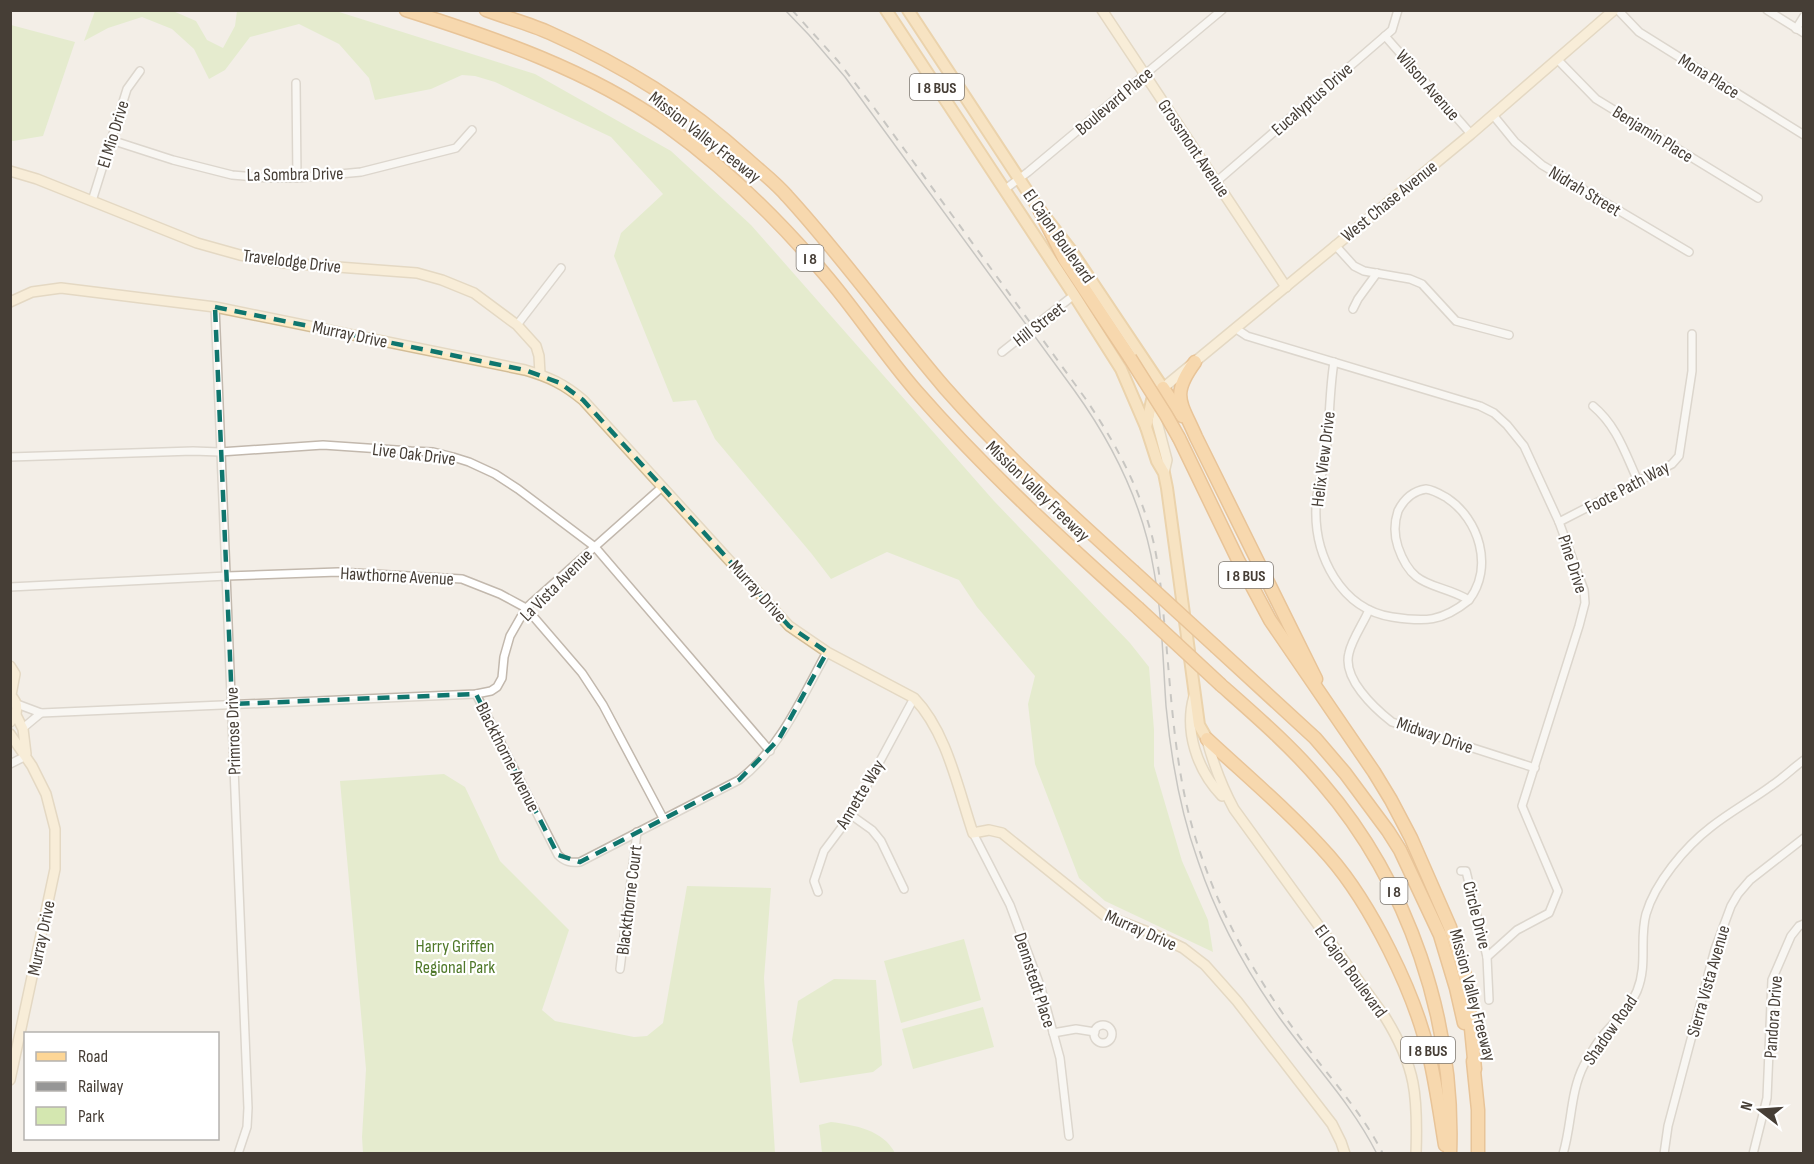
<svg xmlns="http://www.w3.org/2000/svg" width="1814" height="1164" font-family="'Sofia Sans Condensed',sans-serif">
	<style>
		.green { fill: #d4e7b0 }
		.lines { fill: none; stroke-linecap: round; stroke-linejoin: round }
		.street-casing { stroke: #c2b8ad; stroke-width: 10 }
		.secondary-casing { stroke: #d3bd97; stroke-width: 12 }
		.primary-casing { stroke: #e3b165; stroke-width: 14 }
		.highway-casing { stroke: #dc9038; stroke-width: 15 }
		.street { stroke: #fff; stroke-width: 7 }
		.secondary { stroke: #feebc6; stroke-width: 9 }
		.primary { stroke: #fdd696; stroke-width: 10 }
		.highway { stroke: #fdbd69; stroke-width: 12 }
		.tram { stroke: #969696; stroke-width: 1.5 }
		.rail { stroke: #969696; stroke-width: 2; stroke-dasharray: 8 8; stroke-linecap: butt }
		.highway-bridge-casing { stroke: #dc9038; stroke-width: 15; stroke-linecap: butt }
		.highway-bridge { stroke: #fdbd69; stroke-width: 12 }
		.marked { fill: none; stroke: #0f766e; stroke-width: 4.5; stroke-dasharray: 12 8; stroke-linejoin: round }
		.labels { text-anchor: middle; stroke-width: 4.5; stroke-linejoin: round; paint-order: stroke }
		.shield { fill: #fff; stroke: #7e7872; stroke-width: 1.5 }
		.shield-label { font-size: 16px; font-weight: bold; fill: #463e36 }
		.street-label { font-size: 18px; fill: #463e36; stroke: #fff }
		.park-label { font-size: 18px; fill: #4f7829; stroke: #fff }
	</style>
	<rect width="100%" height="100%" fill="#f3eee7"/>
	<g class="green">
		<path d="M95 11H173L196 21 207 40 223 48 235 26 237 11H336L535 74 671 151 751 225 994 501 1130 643 1149 667 1154 730V766L1182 861 1208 920 1213 952 1105 901 1079 878 1035 764 1028 704 1035 676 977 607 959 580 887 552 831 579 811 553 715 439 696 400 673 402 614 256 621 233 663 194 611 137 495 82 475 76 462 75 431 89 375 100 369 78 339 44 299 24 250 37 225 70 209 79 194 49 172 29 142 17 108 28 84 41Z"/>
		<path d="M11 25 75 42 43 136 13 141 10 140Z"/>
		<path d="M444 774 465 787 500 861 569 930 542 1010 555 1021 634 1037 647 1036 663 1023 687 886 771 888 764 978 775 1153H363L362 1137 366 1069 340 781Z"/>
		<path d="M964 939 981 1000 901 1023 884 961Z"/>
		<path d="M834 979 876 980 882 1065 873 1072 800 1083 792 1040 798 1001Z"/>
		<path d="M983 1007 994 1047 913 1069 902 1029Z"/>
		<path d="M831 1122C855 1125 883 1130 895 1153H822L819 1125Z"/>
	</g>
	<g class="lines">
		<g class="street-casing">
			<g id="street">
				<path d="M1618 10 1639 32 1804 135"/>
				<path d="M1767 10 1804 33"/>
				<path d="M1796 29 1804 16"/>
				<path d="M1385 36 1471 134"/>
				<path d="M1557 59 1596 99 1758 198"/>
				<path d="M296 83 297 178"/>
				<path d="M1493 115 1515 142 1542 165 1689 252"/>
				<path d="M111 140 173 160 232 175 268 178H297L361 172 456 148 472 130"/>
				<path d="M1216 182 1385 36 1392 30 1398 10"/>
				<path d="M1004 190 1028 172 1222 10"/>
				<path d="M92 201 127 89 140 71"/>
				<path d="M1335 245 1354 266 1364 271 1410 279 1422 284 1456 321 1509 335"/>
				<path d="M215 307 248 1108 247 1127 238 1154"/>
				<path d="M1353 309 1358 299 1377 273"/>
				<path d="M517 325 561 268"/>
				<path d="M1235 328 1247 336 1480 406 1494 413 1507 425 1524 446 1559 522 1584 590 1585 603 1579 626 1522 806 1558 891 1549 913 1517 930 1487 957"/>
				<path d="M1002 352 1074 295"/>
				<path d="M1334 362C1329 392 1330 423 1326 453 1324 472 1316 488 1316 507 1314 556 1341 609 1392 617 1425 622 1442 622 1469 600"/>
				<path d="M1593 406C1617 426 1625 453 1638 481"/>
				<path d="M10 457 193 451 220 452 323 445 411 451 433 452 453 457 469 462 495 474 518 489 595 547 770 751"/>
				<path d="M1426 489C1434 490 1440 494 1447 498 1479 519 1494 567 1469 600 1436 581 1413 591 1398 547 1394 535 1394 523 1398 511 1404 499 1412 491 1426 489Z"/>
				<path d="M1559 522 1672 464 1679 456 1692 371V334"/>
				<path d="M10 587 227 576 338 572 462 579 500 594 526 608 582 673 603 705 663 818"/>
				<path d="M1369 610C1363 624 1352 639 1349 653 1342 678 1374 708 1392 722L1535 768"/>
				<path d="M476 694 558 855C565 862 571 863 580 862L739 780C781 748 802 697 827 652"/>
				<path d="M17 704 41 713 23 728"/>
				<path d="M41 713 476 694 491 691 497 687 502 678 504 657 510 636 526 608 662 487"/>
				<path d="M10 764 26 756"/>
				<path d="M851 815 872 830 881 841 904 889"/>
				<path d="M973 833 1010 905 1041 988 1060 1058 1069 1136"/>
				<path d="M1461 871H1466L1487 957 1489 1000"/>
				<path d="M818 892 814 881 824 851 851 815 914 698"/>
				<path d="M620 969 637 832"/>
				<circle cx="1103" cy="1034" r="9"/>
				<path d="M1053 1033 1076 1029 1095 1032"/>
				<path d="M1563 1154C1572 1124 1570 1092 1584 1065 1590 1054 1596 1043 1604 1034 1616 1020 1630 1008 1637 991 1648 964 1639 940 1646 914 1655 883 1685 847 1711 827 1730 812 1752 800 1771 786 1783 778 1793 768 1804 760"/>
				<path d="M1664 1154 1668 1126 1715 949 1731 906 1738 894 1750 880 1804 838"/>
				<path d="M1753 1154 1767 1098 1772 980 1791 936 1799 926 1804 924"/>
			</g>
		</g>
		<g class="secondary-casing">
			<g id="secondary">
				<path d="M1102 10 1286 287"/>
				<path d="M10 171 37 179 197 243 240 255 285 263 417 273 442 280 474 293 517 325 536 346 539 356 540 374"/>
				<path d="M10 302 32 292 61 288 215 307 525 370C549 377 564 384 583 400L789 626 827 652 914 698C947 732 958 789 973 833L989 830 1002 833 1104 915 1156 935 1183 948 1205 965 1237 1001 1332 1124 1341 1142 1345 1154"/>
				<path d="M1164 473 1167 460 1157 422 1163 388 1471 134 1614 10"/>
				<path d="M10 666 15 674 11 695"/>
				<path d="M10 695C19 703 19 713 10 722"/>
				<path d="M1194 696C1184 731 1197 770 1222 796"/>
				<path d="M16 715 23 729 26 754"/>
				<path d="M10 734 32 766 46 794 55 829V869L10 1080"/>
				<path d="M1207 740C1214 766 1221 785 1234 809L1385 1017C1416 1067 1418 1096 1416 1154"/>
			</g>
		</g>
		<g class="primary-casing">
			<g id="primary">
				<path d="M886 10 1074 295 1121 369 1146 427 1157 461 1164 473 1167 488 1199 725 1207 739"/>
				<path d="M908 10 1039 209 1070 249 1163 388"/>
				<path d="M1146 427 1152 400 1159 393"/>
			</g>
		</g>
		<g class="highway-casing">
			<g id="highway">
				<path d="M406 10C497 39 588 70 666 125 727 169 780 221 828 278 859 315 885 355 917 392 986 471 1061 539 1138 608"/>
				<path d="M486 10C507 18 530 24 550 33 624 66 687 105 747 159 760 171 775 182 787 196 843 257 891 325 945 388 1003 454 1068 512 1133 571"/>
				<path d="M1039 209 1065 260 1130 358"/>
				<path d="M1195 362C1170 396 1181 402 1196 437L1316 679"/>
				<path d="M1163 388 1182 416"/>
				<path d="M1179 438 1238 560 1270 620 1374 772 1391 800 1411 838 1450 927 1466 978 1475 1069"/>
				<path d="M1216 647 1315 738 1345 773 1388 831 1400 850 1440 935 1456 988 1464 1023"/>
				<path d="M1221 685C1256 716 1292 747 1322 783 1409 884 1455 1021 1450 1154"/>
				<path d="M1207 739C1248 777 1292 814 1329 856 1371 904 1415 993 1429 1055 1436 1084 1440 1115 1445 1145"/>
				<path d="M1473 1061 1478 1110V1154"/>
			</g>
		</g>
		<use href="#street" class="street"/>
		<use href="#secondary" class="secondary"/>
		<use href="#primary" class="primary"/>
		<use href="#highway" class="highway"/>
		<path class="tram" d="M785 10 809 35 845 77 1074 390C1113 444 1143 504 1154 571 1162 615 1163 661 1166 706 1171 759 1180 811 1198 861 1217 918 1245 969 1279 1017 1312 1063 1352 1104 1377 1154"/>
		<path class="rail" d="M792 10 838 61 875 109 1085 398C1115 442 1140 488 1153 540 1160 570 1162 600 1165 630 1172 704 1175 778 1199 849 1222 919 1258 981 1301 1039 1329 1077 1362 1112 1383 1154"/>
		<g class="highway-bridge-casing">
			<g id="highway-bridge">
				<path d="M1130 358 1166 415 1179 438"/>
				<path d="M1133 571 1216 647"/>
				<path d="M1138 608 1221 685"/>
			</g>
		</g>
		<use href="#highway-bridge" class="highway-bridge"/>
	</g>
	<path d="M0 0H1814V1164H0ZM215 307 525 370 560 383 583 400 789 626 827 652 779 739 739 780 580 862 558 855 476 694 232 704Z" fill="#f3eee7" fill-opacity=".55" fill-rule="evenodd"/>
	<path class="marked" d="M215 307 525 370 560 383 583 400 789 626 827 652 779 739 739 780 580 862 558 855 476 694 232 704Z"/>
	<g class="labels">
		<g class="shield">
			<rect x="910" y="74" width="54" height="26" rx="4.5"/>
			<rect x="796.5" y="245" width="27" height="26" rx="4.5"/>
			<rect x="1219" y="562" width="54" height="26" rx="4.5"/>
			<rect x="1380.5" y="878" width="27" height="26" rx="4.5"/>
			<rect x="1401" y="1037" width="54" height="26" rx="4.5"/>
		</g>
		<g class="shield-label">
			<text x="937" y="93">I 8 BUS</text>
			<text x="810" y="264">I 8</text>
			<text x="1246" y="581">I 8 BUS</text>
			<text x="1394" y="897">I 8</text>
			<text x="1428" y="1056">I 8 BUS</text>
		</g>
		<g class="street-label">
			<text transform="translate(1709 76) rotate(32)" y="6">Mona Place</text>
			<text transform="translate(1428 85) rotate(49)" y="6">Wilson Avenue</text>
			<text transform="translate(1312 99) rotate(-41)" y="6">Eucalyptus Drive</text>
			<text transform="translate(1114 101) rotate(-40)" y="6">Boulevard Place</text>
			<text transform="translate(113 134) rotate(-73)" y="6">El Mio Drive</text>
			<text transform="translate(1653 134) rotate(32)" y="6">Benjamin Place</text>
			<text transform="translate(705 137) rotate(38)" y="6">Mission Valley Freeway</text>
			<text transform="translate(1194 148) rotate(56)" y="6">Grossmont Avenue</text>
			<text transform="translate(295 174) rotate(-1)" y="6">La Sombra Drive</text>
			<text transform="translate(1585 191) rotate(31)" y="6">Nidrah Street</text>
			<text transform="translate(1389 201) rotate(-39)" y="6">West Chase Avenue</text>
			<text transform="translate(1059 236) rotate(55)" y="6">El Cajon Boulevard</text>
			<text transform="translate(292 261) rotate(7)" y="6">Travelodge Drive</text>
			<text transform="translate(1039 324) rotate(-38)" y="6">Hill Street</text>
			<text transform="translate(350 334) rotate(12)" y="6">Murray Drive</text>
			<text transform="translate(414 454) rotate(7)" y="6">Live Oak Drive</text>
			<text transform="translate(1323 459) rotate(-83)" y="6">Helix View Drive</text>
			<text transform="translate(1627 487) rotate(-28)" y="6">Foote Path Way</text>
			<text transform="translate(1038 491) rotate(44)" y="6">Mission Valley Freeway</text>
			<text transform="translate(1573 564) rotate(72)" y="6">Pine Drive</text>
			<text transform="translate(397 576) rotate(3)" y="6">Hawthorne Avenue</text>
			<text transform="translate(556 585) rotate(-45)" y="6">La Vista Avenue</text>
			<text transform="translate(758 591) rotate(48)" y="6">Murray Drive</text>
			<text transform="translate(233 731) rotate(-92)" y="6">Primrose Drive</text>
			<text transform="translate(1435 735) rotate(19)" y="6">Midway Drive</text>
			<text transform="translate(508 757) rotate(63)" y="6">Blackthorne Avenue</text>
			<text transform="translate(860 794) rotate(-59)" y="6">Annette Way</text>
			<text transform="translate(629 900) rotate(-83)" y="6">Blackthorne Court</text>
			<text transform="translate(1477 915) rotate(76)" y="6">Circle Drive</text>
			<text transform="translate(1141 930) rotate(24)" y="6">Murray Drive</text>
			<text transform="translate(41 938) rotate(-78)" y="6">Murray Drive</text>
			<text transform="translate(1351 971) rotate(54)" y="6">El Cajon Boulevard</text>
			<text transform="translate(1035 980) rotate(72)" y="6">Dennstedt Place</text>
			<text transform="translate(1708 981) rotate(-74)" y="6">Sierra Vista Avenue</text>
			<text transform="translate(1473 995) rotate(75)" y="6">Mission Valley Freeway</text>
			<text transform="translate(1773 1017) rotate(-86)" y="6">Pandora Drive</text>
			<text transform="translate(1610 1030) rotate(-55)" y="6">Shadow Road</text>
		</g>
		<g class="park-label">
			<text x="455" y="952">Harry Griffen<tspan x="455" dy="21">Regional Park</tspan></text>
		</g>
	</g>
	<rect width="1814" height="1164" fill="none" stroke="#463e36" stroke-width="24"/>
	<rect x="24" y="1032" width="195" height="108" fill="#ffffff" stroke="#b5b2af" stroke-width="1.5"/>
	<rect x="36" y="1052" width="30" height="9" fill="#fdd696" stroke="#b5b2af" stroke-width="1.5"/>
	<text x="78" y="1062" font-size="18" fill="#463e36">Road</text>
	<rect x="36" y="1082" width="30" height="9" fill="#969696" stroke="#b5b2af" stroke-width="1.5"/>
	<text x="78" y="1092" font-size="18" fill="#463e36">Railway</text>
	<rect x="36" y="1107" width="30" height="18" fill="#d4e7b0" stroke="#b5b2af" stroke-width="1.5"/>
	<text x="78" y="1122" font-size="18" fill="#463e36">Park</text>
	<g transform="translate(1760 1110) rotate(287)" stroke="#ffffff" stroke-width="4.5" paint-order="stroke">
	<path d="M0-4.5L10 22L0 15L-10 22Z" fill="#463e36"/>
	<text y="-9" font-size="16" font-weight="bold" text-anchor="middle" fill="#463e36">N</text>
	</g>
</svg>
